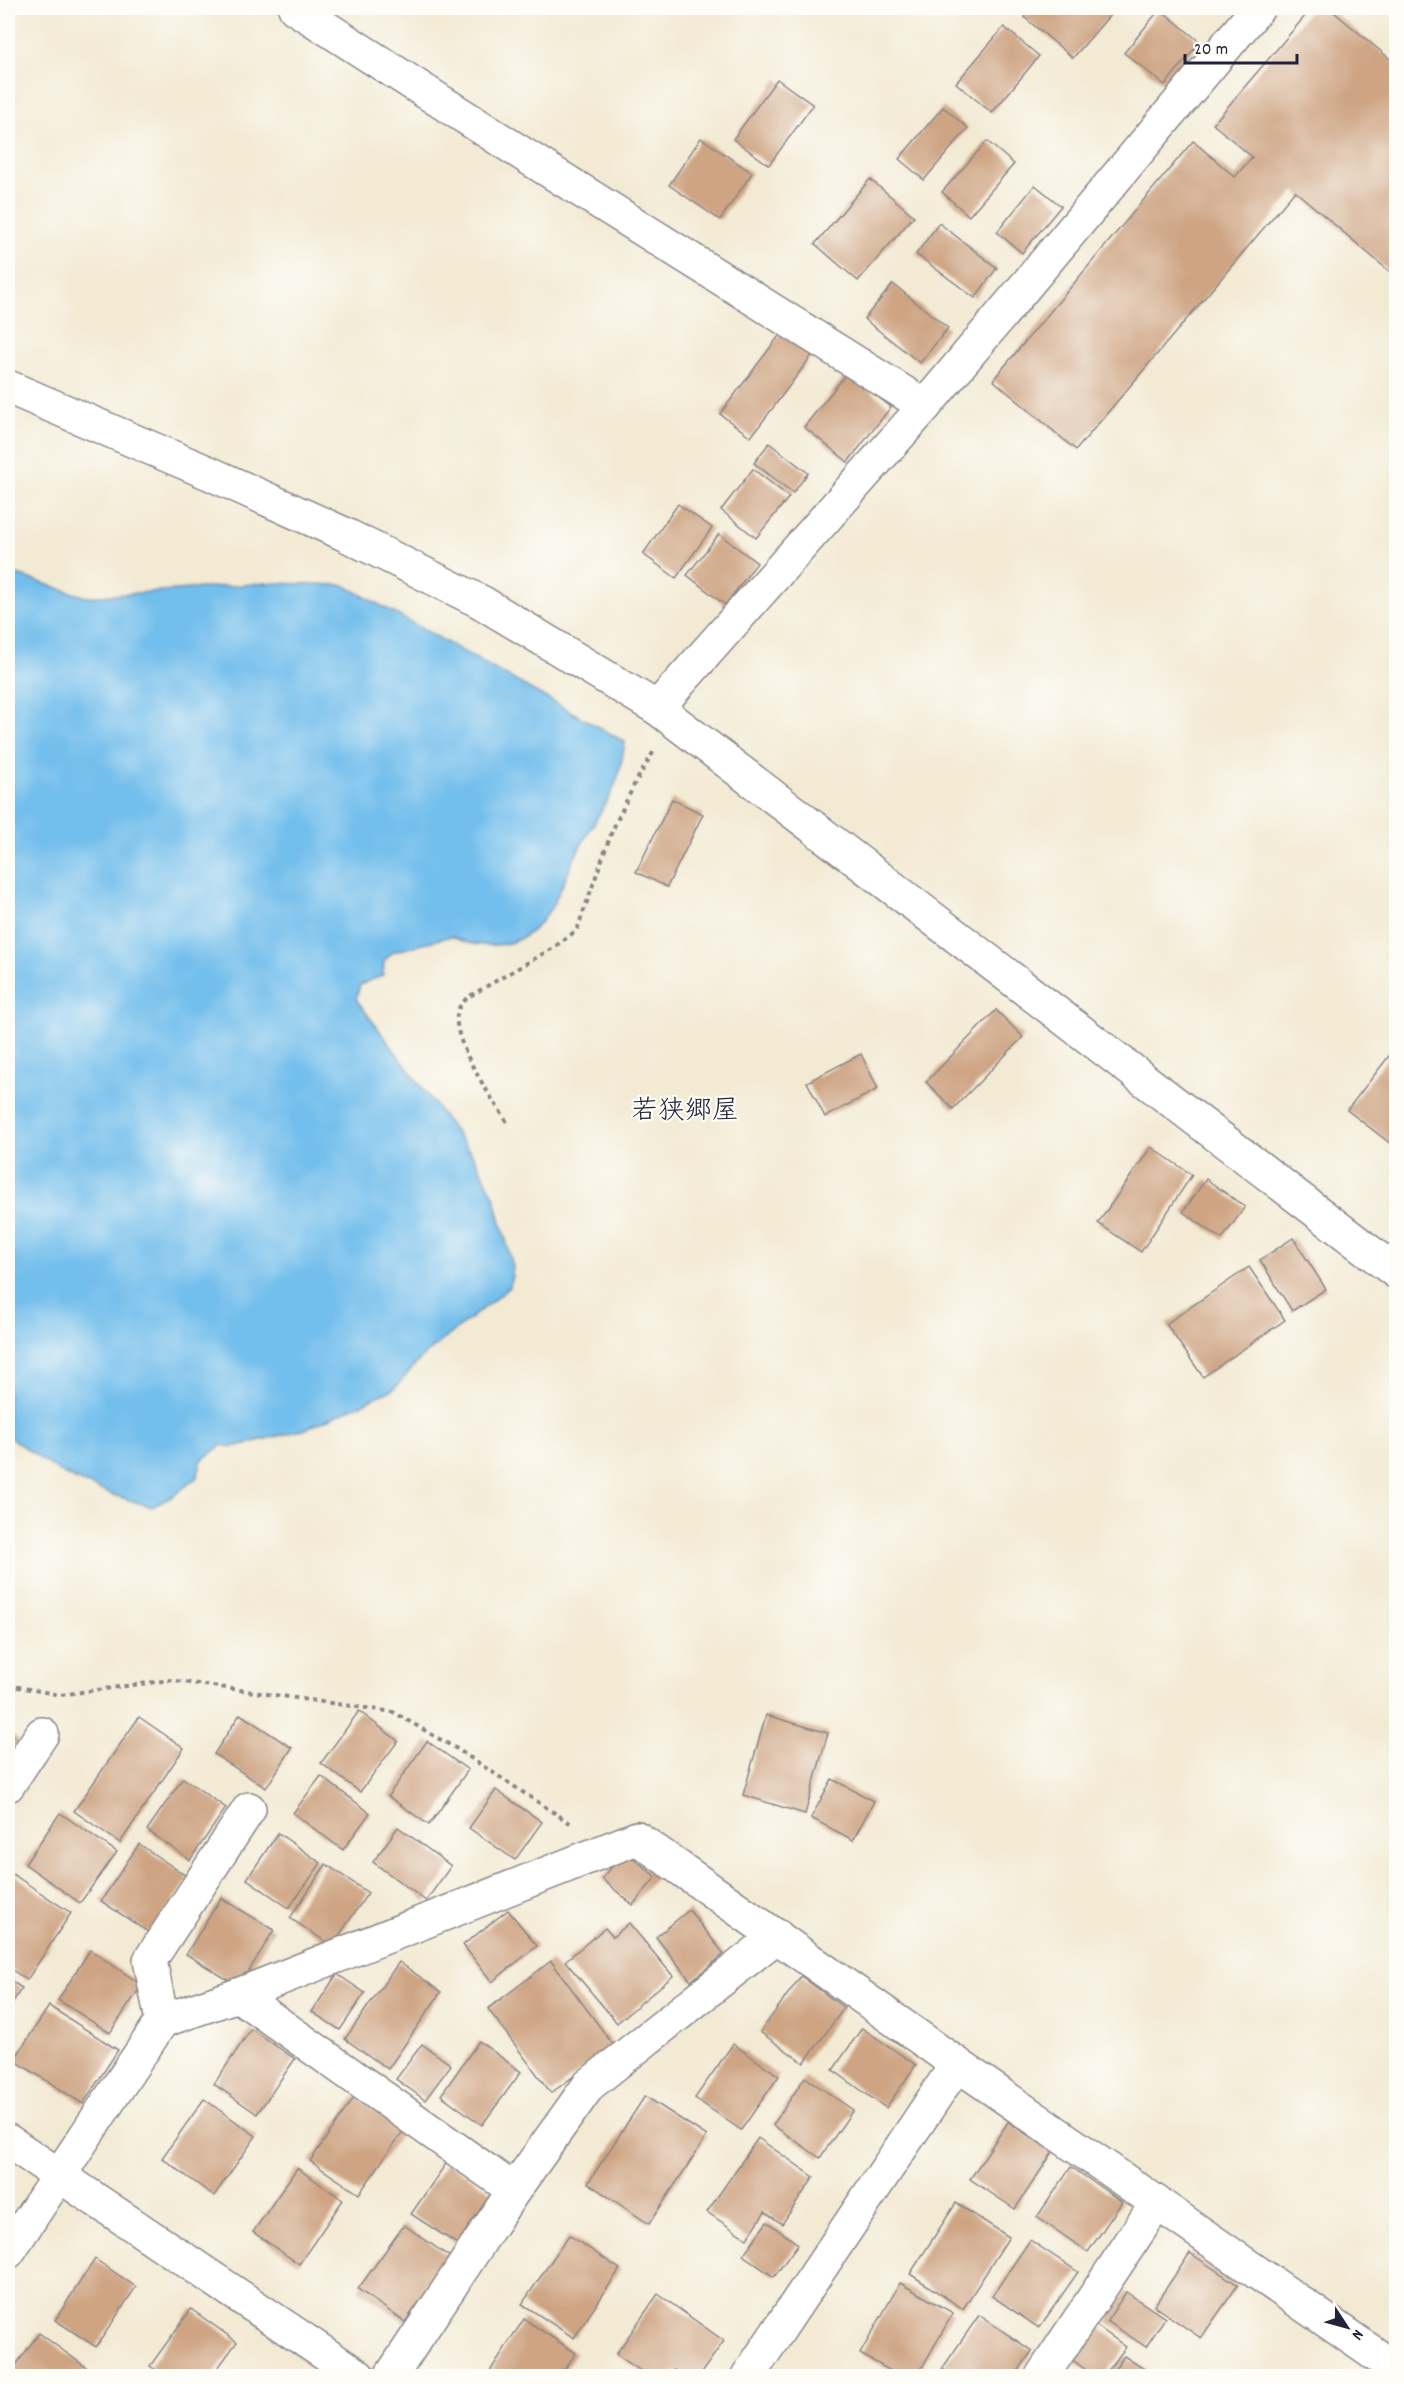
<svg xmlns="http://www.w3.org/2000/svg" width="1404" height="2384" font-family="Dekko,'Klee One',sans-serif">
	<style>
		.water { fill: #72beec; stroke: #4a7094; stroke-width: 1.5 }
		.building { fill: #cea483 }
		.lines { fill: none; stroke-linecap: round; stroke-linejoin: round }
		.minor-casing { stroke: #8a8688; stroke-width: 36 }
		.path { stroke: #8a8688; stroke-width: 4; stroke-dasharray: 4.5 4.5; stroke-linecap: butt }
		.minor { stroke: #fff; stroke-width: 33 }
		.labels { text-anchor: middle; stroke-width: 4.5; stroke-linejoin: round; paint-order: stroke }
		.quarter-label { font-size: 27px; fill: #22223b; stroke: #fdfcf7 }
	</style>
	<rect width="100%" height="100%" fill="#fdfcf7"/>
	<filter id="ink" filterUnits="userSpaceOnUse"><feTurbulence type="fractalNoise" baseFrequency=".0167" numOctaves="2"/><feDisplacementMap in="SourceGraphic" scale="12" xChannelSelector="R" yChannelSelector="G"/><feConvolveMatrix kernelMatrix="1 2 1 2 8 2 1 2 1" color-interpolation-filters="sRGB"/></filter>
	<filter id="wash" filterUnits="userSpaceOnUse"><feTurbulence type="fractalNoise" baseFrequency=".008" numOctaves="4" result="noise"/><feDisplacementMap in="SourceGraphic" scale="24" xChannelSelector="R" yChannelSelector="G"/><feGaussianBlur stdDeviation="1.35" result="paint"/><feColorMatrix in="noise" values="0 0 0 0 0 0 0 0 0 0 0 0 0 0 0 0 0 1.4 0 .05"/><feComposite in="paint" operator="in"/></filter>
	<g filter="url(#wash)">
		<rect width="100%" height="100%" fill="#f3ead4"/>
		<path class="water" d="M8 572 86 597 267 583 344 585 625 742C622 756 621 773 614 787 604 809 589 829 578 851 559 889 546 943 495 945 479 946 465 944 451 936L393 952 384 961 383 975 360 985 356 999 476 1160 494 1196 513 1267 510 1287 423 1356 394 1389 306 1429 233 1447 222 1445 202 1460 197 1477 173 1496 152 1507 110 1494 63 1474 8 1436Z"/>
		<g id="blocks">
			<g class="building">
				<path d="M1033 8H1116L1073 58 1024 17Z"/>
				<path d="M1312 8H1329L1396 64V277L1295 191 1076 450 993 380 1193 141 1235 177 1252 157 1213 124Z"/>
				<path d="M1160 9 1200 42 1165 85 1124 53Z"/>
				<path d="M1004 27 1039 56 992 113 956 83Z"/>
				<path d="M777 79 813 105 769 165 733 139Z"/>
				<path d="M943 107 968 128 924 180 899 159Z"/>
				<path d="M701 138 752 173 720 220 669 185Z"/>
				<path d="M987 141 1014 164 969 216 942 192Z"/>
				<path d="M870 179 914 216 858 281 815 244Z"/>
				<path d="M1035 185 1061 206 1022 253 997 232Z"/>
				<path d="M939 223 997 268 975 298 916 254Z"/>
				<path d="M893 284 948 328 920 363 864 319Z"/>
				<path d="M785 328 816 350 751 437 720 414Z"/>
				<path d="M847 373 891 407 848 462 804 427Z"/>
				<path d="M769 443 808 473 793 493 754 463Z"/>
				<path d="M753 469 789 497 756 538 721 510Z"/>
				<path d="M678 504 712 528 676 578 643 554Z"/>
				<path d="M719 534 757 563 725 605 687 575Z"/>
				<path d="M672 799 703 814 667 887 636 872Z"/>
				<path d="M996 1010 1023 1037 953 1109 926 1082Z"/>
				<path d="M1396 1047V1146L1395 1147 1347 1110Z"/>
				<path d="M861 1054 878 1089 825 1117 807 1082Z"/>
				<path d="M1151 1147 1192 1175 1141 1252 1098 1223Z"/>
				<path d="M1206 1179 1245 1207 1222 1239 1183 1212Z"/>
				<path d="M1293 1238 1326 1289 1292 1311 1260 1260Z"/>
				<path d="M1249 1267 1285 1320 1203 1377 1166 1324Z"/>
				<path d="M359 1711 398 1741 360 1792 321 1763Z"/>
				<path d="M240 1714 292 1748 266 1788 214 1754Z"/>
				<path d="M766 1715 828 1733 805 1814 743 1795Z"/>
				<path d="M139 1717 184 1748 120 1843 74 1811Z"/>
				<path d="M8 1732 19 1740 8 1757Z"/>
				<path d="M427 1741 468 1770 429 1825 388 1796Z"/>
				<path d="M321 1776 370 1813 343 1850 293 1813Z"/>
				<path d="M183 1778 226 1808 190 1860 147 1830Z"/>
				<path d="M832 1779 874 1801 853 1840 811 1818Z"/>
				<path d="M496 1790 542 1822 515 1860 469 1828Z"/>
				<path d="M60 1813 117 1852 80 1903 25 1864Z"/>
				<path d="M398 1827 451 1866 426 1901 373 1862Z"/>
				<path d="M278 1833 321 1863 289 1908 247 1879Z"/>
				<path d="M139 1844 189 1878 151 1934 101 1901Z"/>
				<path d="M625 1851 656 1877 633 1905 602 1879Z"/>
				<path d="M326 1864 368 1893 332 1946 290 1918Z"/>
				<path d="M8 1871 71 1913 27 1980 8 1967Z"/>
				<path d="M221 1898 274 1930 239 1987 186 1954Z"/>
				<path d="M508 1910 537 1946 492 1982 463 1945Z"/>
				<path d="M689 1910 724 1954 691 1981 656 1937Z"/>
				<path d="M629 1923 673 1976 617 2023 565 1961 605 1928 613 1937Z"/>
				<path d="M90 1950 142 1985 110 2033 58 2000Z"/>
				<path d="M551 1961 614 2046 551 2093 488 2009Z"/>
				<path d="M399 1962 441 1992 388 2069 345 2039Z"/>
				<path d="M337 1974 365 1993 340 2030 312 2012Z"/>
				<path d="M801 1976 844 2008 804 2063 760 2032Z"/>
				<path d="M8 1979 22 1988 8 2009Z"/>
				<path d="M49 2006 118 2050 83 2104 14 2060Z"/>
				<path d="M862 2028 916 2065 886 2108 833 2070Z"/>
				<path d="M251 2029 295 2059 257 2114 214 2084Z"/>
				<path d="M479 2041 521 2072 482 2125 441 2095Z"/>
				<path d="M422 2044 451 2065 425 2100 396 2079Z"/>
				<path d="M733 2044 779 2076 741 2130 695 2098Z"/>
				<path d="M805 2077 853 2110 820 2158 773 2125Z"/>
				<path d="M355 2096 404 2130 359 2194 310 2161Z"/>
				<path d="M645 2096 707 2136 649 2224 588 2183Z"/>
				<path d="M204 2099 256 2136 214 2196 162 2158Z"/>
				<path d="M1008 2122 1053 2152 1015 2209 970 2179Z"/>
				<path d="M758 2138 814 2177 782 2224 765 2212 747 2239 707 2212Z"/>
				<path d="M447 2162 492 2192 457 2244 411 2214Z"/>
				<path d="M1071 2167 1122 2202 1088 2252 1037 2217Z"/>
				<path d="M297 2168 343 2200 299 2264 253 2232Z"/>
				<path d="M956 2203 1009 2237 963 2309 910 2274Z"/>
				<path d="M767 2222 798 2244 774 2277 743 2255Z"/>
				<path d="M404 2225 451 2258 405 2322 358 2289Z"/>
				<path d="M569 2235 620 2269 574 2338 522 2304Z"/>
				<path d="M1030 2240 1078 2272 1039 2328 992 2296Z"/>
				<path d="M1190 2253 1238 2285 1201 2338 1154 2306Z"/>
				<path d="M95 2259 136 2287 96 2347 55 2320Z"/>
				<path d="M900 2283 953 2313 917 2376H900L860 2354Z"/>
				<path d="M1126 2292 1165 2318 1146 2347 1107 2321Z"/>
				<path d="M658 2294 724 2341 699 2376H684L674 2370 670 2376H648L616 2354Z"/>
				<path d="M191 2309 237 2342 212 2376H165L150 2366Z"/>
				<path d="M979 2315 1032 2351 1015 2376H954L942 2369Z"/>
				<path d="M524 2319 576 2353 560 2376H499L490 2371Z"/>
				<path d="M1094 2324 1126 2347 1104 2376H1094L1070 2358Z"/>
				<path d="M39 2333 87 2368 81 2376H8Z"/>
				<path d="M1124 2356 1155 2376H1110Z"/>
			</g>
		</g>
	</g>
	<g filter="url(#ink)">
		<use href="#blocks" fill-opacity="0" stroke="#8a8688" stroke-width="1.5"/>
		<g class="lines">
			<g class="minor-casing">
				<g id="minor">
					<path d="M295 8 529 158 925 406"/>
					<path d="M8 387 209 473 342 533 481 602 657 708 1396 1272"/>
					<path d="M657 708 925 406 1258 8"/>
					<path d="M8 1785 42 1734"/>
					<path d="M238 1995 514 2190"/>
					<path d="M162 2021 150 1960 249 1809"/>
					<path d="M8 2141 358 2376"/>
					<path d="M8 2252 162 2021 238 1995 637 1838 957 2064 1396 2369"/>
					<path d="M391 2376 514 2190 589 2085 777 1936"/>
					<path d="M748 2376 957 2064"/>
					<path d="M1042 2376 1157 2203"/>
				</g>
			</g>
			<g class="path">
				<path d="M1387 8 1396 15"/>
				<path d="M507 1122C492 1098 446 1035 459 1008 461 1004 465 1000 468 997L553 948 577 930 612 831 635 783 654 751"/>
				<path d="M8 1685 60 1695 170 1680 393 1712 457 1749 573 1825"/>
			</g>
			<use href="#minor" class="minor"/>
		</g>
	</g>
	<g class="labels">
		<g class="quarter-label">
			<text x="685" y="1118">若狭郷屋</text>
		</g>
	</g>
	<rect width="1404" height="2384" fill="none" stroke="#fdfcf7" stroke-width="30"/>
	<g transform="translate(1347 2327) rotate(126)" stroke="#fdfcf7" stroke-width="4.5" paint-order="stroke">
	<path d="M0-4.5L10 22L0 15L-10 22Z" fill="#22223b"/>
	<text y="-9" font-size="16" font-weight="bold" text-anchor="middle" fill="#22223b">N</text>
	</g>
	<path d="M1185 54v9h112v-9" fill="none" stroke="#22223b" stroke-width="3"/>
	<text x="1194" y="54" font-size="18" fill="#22223b" stroke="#fdfcf7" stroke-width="4.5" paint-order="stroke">20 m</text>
</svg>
